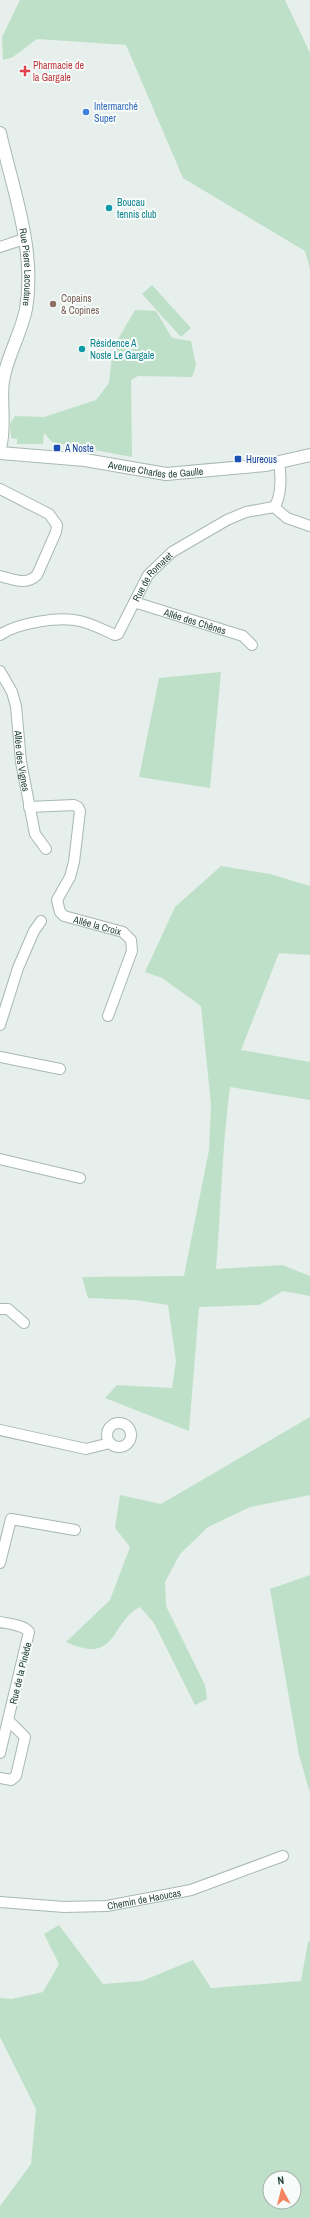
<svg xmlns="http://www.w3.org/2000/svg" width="310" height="2218" font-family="'Archivo Narrow',sans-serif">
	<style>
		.green { fill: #bfe0c8; fill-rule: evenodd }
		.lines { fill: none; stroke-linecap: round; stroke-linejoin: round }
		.minor-casing { stroke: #a8b8b2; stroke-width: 12 }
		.tertiary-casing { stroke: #a8b8b2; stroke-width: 14 }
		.minor { stroke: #fff; stroke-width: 10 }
		.tertiary { stroke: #fff; stroke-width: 12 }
		.health-dot { fill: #e0444e; stroke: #f7fbf9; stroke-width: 1.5 }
		.shop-dot { fill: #3f7fe0; stroke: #f7fbf9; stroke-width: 1.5 }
		.culture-dot { fill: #0f9aa8; stroke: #f7fbf9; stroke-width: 1.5 }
		.education-dot { fill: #8d6e63; stroke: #f7fbf9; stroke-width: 1.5 }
		.transit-dot { fill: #1a4fb4; stroke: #f7fbf9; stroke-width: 1.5 }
		.labels { text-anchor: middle; stroke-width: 4; stroke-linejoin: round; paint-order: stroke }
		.health-label { font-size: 10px; fill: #be3a42; stroke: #f7fbf9; text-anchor: start }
		.shop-label { font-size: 10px; fill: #366cbe; stroke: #f7fbf9; text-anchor: start }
		.culture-label { font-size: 10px; fill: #0d838f; stroke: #f7fbf9; text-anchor: start }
		.street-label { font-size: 10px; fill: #24423a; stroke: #f7fbf9 }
		.education-label { font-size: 10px; fill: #785e54; stroke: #f7fbf9; text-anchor: start }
		.transit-label { font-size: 10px; fill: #164399; stroke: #f7fbf9; text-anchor: start }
	</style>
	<rect width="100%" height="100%" fill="#e6efeb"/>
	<g class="green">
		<path d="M20 0H285L310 53V269L305 251 183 178 126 45 37 39 13 57 3 60 2 37Z"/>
		<path d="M152 285 191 328 181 337 142 294Z"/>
		<path d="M135 310 156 311 172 338 191 341 196 365 192 377 138 376 131 380 132 457 52 442 44 433 43 444H17V439L11 438 10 424 15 416 44 417 96 400 109 383 113 348Z"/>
		<path d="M221 672 210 788 139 777 159 678Z"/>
		<path d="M221 866 270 874 310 886V955L279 953 241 1050 310 1062V1100L230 1087C222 1147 221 1208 216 1269L282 1265 310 1276V1296L283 1291 259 1305 199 1307 189 1431 105 1398 117 1385 172 1388 176 1361 168 1305 135 1300 88 1298 82 1277 184 1276 209 1150 211 1105 201 1006 162 978 145 972 175 907Z"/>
		<path d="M310 1417V1495L250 1507 208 1527 180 1554 165 1582 166 1606 205 1685 207 1699 195 1705 154 1623 140 1607C110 1622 118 1666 66 1642L110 1600 130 1547 115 1528 120 1495 161 1504Z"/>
		<path d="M310 1575V1793L299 1755 270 1589Z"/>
		<path d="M59 1925 103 1984 142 1981 193 1960 211 1988 301 1981 308 1942 310 1941V2218H0V2206L31 2164 36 2109 0 2037V1998L12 1999 43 1992 59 1964 44 1934ZM270 2178H294V2202H270Z"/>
	</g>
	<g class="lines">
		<g class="minor-casing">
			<g id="minor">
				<path d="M0 247 24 239"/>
				<path d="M0 489 49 514 57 525 56 532 37 575C26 586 13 579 0 576"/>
				<path d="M274 507 287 518 310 526"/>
				<path id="s1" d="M134 602 243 636 252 645"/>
				<path id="s2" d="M0 635C17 623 60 616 80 621 92 624 104 630 115 635L118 634 148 575 172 552 227 520 246 512 274 507C282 497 281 474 279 463"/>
				<path id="s3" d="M0 671 12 692 16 706 21 762 35 834 46 849"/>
				<path id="s4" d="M29 807 74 805 78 807 80 811 74 862 70 877 57 900 60 912 64 916 123 932 131 940 132 951 108 1016"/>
				<path d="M0 1025 18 968 34 931 41 921"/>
				<path d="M0 1057 60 1069"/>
				<path d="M0 1159 80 1178"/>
				<path d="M0 1309H8L24 1323"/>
				<circle cx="119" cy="1435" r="12"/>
				<path d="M0 1430 86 1449 110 1443"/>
				<path d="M0 1563 11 1519 75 1530"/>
				<path d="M0 1622C9 1624 24 1625 29 1632L0 1753"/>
				<path d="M0 1778 11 1780 16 1776 25 1737 8 1720"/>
				<path id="s5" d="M0 1902 64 1907 107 1906 191 1890 283 1856"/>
			</g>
		</g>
		<g class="tertiary-casing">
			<g id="tertiary">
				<path id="s6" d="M0 133C13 190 36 250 26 309 21 334 7 356 3 381 0 403 6 426 0 448"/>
				<path id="s7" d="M0 453 85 460 166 474 266 465 310 455"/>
			</g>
		</g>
		<use href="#minor" class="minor"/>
		<use href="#tertiary" class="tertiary"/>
	</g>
	<path class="health-dot" d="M23 65h4v4h4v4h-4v4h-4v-4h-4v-4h4z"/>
	<circle class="shop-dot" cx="86" cy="112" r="4"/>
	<g class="culture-dot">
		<circle cx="109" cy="208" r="4"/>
		<circle cx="82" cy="349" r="4"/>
	</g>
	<circle class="education-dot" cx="53" cy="304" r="4"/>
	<g class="transit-dot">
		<rect x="53" y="444" width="8" height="8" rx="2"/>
		<rect x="234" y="455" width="8" height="8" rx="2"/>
	</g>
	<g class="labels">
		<g class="health-label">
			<text x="33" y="69">Pharmacie de<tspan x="33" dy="12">la Gargale</tspan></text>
		</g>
		<g class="shop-label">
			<text x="94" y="110">Intermarché<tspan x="94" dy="12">Super</tspan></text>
		</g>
		<g class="culture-label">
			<text x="117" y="206">Boucau<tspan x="117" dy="12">tennis club</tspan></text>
			<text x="90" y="347">Résidence A<tspan x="90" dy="12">Noste Le Gargale</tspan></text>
		</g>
		<g class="street-label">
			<text dy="4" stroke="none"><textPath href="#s6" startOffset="137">Rue Pierre Lacouture</textPath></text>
			<text dy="4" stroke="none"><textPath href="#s7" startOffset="157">Avenue Charles de Gaulle</textPath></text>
			<text dy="4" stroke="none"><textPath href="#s2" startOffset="191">Rue de Romatet</textPath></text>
			<text dy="4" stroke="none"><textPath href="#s1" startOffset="64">Allée des Chênes</textPath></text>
			<text dy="4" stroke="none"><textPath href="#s3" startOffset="94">Allée des Vignes</textPath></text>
			<text dy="4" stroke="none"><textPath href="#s4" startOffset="200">Allée la Croix</textPath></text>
			<text transform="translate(20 1673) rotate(-76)" y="4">Rue de la Pinède</text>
			<text dy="4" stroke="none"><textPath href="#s5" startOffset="145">Chemin de Haoucas</textPath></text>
		</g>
		<g class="education-label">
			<text x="61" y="302">Copains<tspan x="61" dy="12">&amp; Copines</tspan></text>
		</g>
		<g class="transit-label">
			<text x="65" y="452">A Noste</text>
			<text x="246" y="463">Hureous</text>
		</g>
	</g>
	<g transform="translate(282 2190) rotate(353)"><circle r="19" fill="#f7fbf9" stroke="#a3b1ad"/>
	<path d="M0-3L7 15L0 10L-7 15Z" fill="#f4845f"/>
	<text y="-6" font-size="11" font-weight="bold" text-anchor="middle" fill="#24423a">N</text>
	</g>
</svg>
